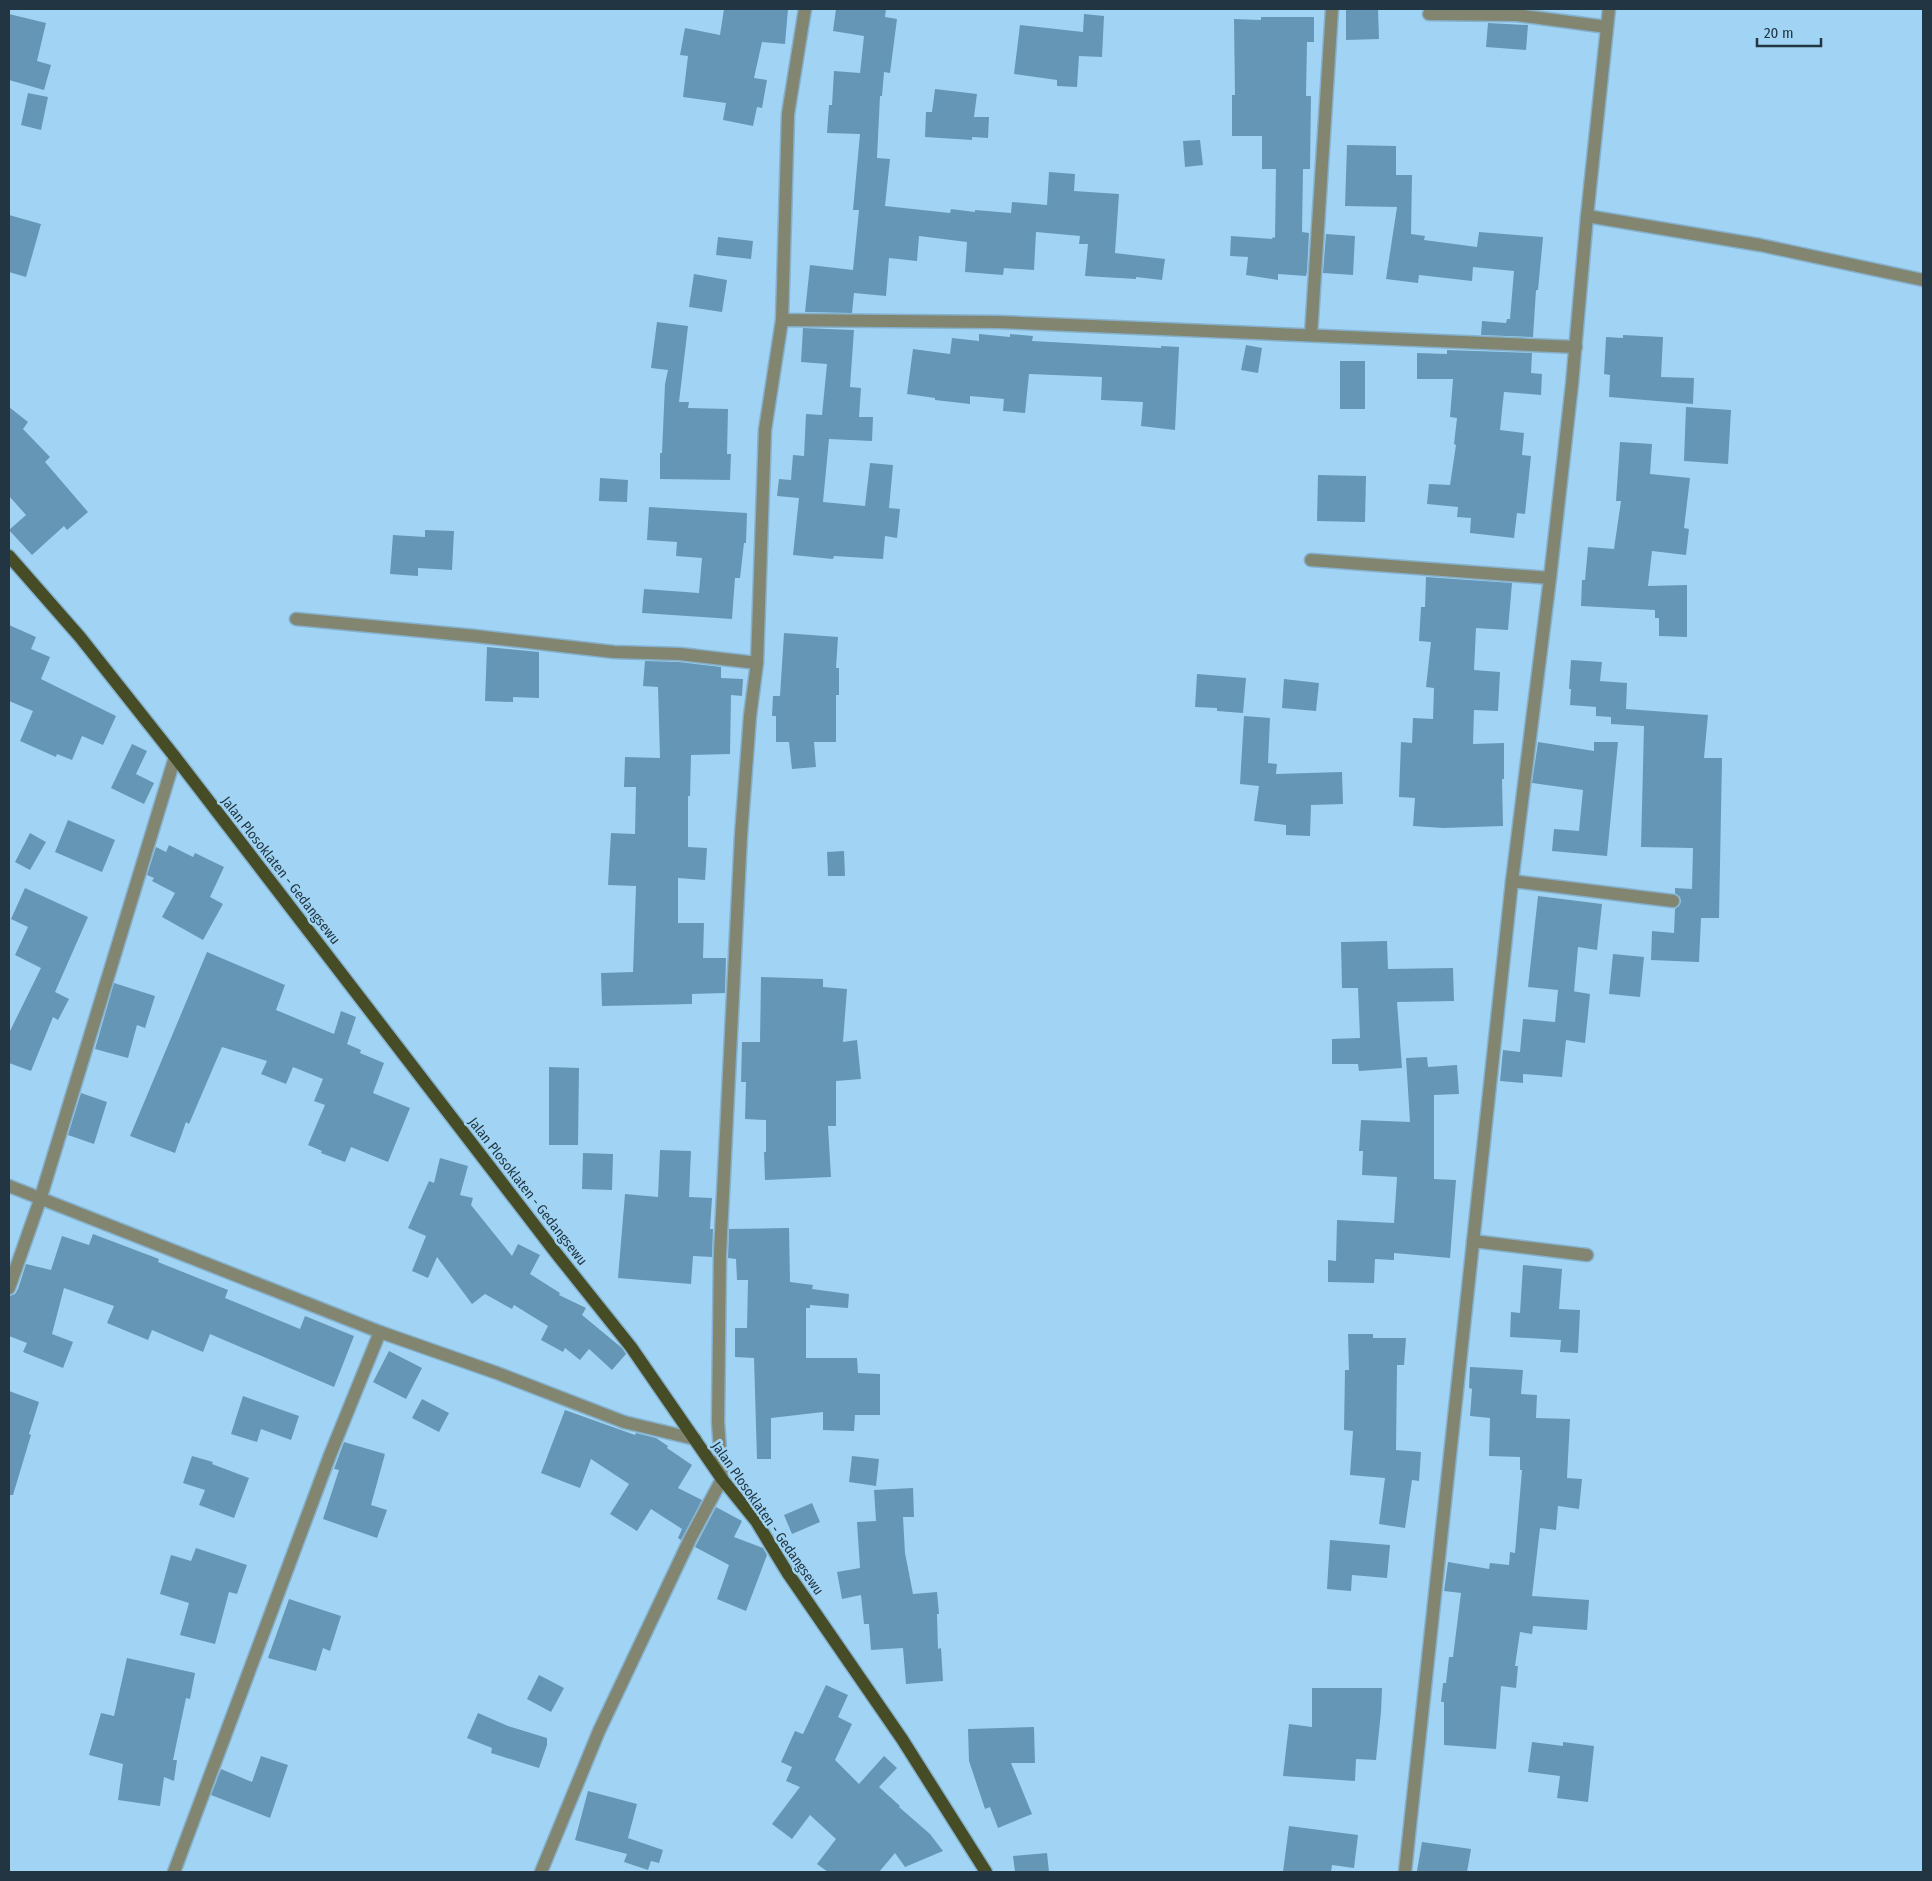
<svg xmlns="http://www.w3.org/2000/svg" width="1932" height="1881" font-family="'Fira Sans Condensed',sans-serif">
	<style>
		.building { fill: #6696b5 }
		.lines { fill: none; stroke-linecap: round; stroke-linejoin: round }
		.minor-casing { stroke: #85b1cd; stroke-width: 15 }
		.major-casing { stroke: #85b1cd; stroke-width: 15 }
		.minor { stroke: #828671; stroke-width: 12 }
		.major { stroke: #464c25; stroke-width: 12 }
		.labels { text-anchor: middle; stroke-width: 5; stroke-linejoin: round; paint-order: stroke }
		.street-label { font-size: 14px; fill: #213642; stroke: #a1d4f4 }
	</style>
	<rect width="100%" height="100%" fill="#a1d4f4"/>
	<g class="building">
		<path d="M724 9H788L785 44 762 42 754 78 767 80 762 108 757 107 753 126 723 120 726 103 683 97 688 56 680 55 685 28 720 35Z"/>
		<path d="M836 9H886L885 17 897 19 890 73 884 72 882 96H880L877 158 890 159 885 206 950 213 951 209 975 212V210L1011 213 1012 202 1047 205 1049 172 1075 174 1074 191 1119 194 1115 253 1165 259 1162 280 1136 277V279L1085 276 1088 244H1079L1080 236 1036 232 1034 270 1004 268 1003 275 965 272 967 242 919 236 917 261 889 258 886 296 854 293 852 313 805 312 810 265 853 270 859 210H853L860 134 827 133 829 105H832L834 71 860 73 864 36 833 31Z"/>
		<path d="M1346 9H1378L1379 39 1346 40Z"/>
		<path d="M9 14 46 23 37 61 51 65 44 90 9 80Z"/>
		<path d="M1084 14 1104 16 1102 57 1079 56 1077 87 1057 86V80L1014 74 1020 25 1083 32Z"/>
		<path d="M1261 17H1314V42H1307L1306 96H1311L1310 169H1303L1302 232 1309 233 1307 272 1306 276 1278 274V280L1246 275 1248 257 1230 256 1231 236 1272 239 1273 237 1275 238 1276 169H1262V136H1232V95H1235L1234 19 1261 20Z"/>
		<path d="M1488 23 1528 25 1526 50 1486 47Z"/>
		<path d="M935 89 977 94 974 117H989L988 138 972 137V140L925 137 926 112H932Z"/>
		<path d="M28 93 48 97 41 130 21 125Z"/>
		<path d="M1200 140 1203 165 1185 167 1183 141Z"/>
		<path d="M1347 145 1396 146V175H1412L1411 234 1425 236 1424 240 1477 247 1479 232 1543 237 1538 290H1536L1533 337 1481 335 1482 321 1506 323 1507 319H1510L1514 271 1473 267 1472 281 1419 275 1418 283 1386 279 1397 207 1345 206Z"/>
		<path d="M9 215 41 224 26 277 9 272Z"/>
		<path d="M1326 234 1355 236 1353 275 1323 273Z"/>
		<path d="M718 237 753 241 751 259 716 255Z"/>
		<path d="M694 274 727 280 722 312 689 307Z"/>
		<path d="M657 322 688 326 679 402H689L688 408 728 409 727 454H731L730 480 660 479V453H662L665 384 668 370 651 368Z"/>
		<path d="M803 328 854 330 850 387 861 388 859 417H873L872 441 829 439 823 502 865 506 870 463 893 465 889 508 900 509 897 538 885 536 883 559 834 556 833 559 793 555 799 498 777 496 779 479 791 480 793 455 804 456 806 414 822 415 827 364 801 362Z"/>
		<path d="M979 334 1010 337V334L1033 336 1032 341 1161 348V346L1179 347 1175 430 1141 426 1143 402 1101 400 1102 377 1029 374 1025 413 1003 411 1004 399 970 396V404L935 400V398L907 394 913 349 950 354 952 338 979 341Z"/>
		<path d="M1623 335 1663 337 1661 377 1694 378 1693 404 1609 397 1610 375 1604 374 1606 337 1623 338Z"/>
		<path d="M1246 345 1262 348 1258 373 1241 370Z"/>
		<path d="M1447 350 1532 353 1531 373 1542 374 1541 395 1504 392 1500 430 1524 433 1522 455 1531 456 1525 514 1517 513 1514 538 1470 533 1471 518 1457 517 1458 507 1427 504 1429 484 1450 485 1456 445 1454 444 1457 418 1450 417 1453 379H1417V353L1447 354Z"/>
		<rect x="1340" y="361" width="25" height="48"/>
		<path d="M9 407 28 422 23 429 50 457 45 462 88 512 67 530 64 526 32 555 9 530 26 515 9 496Z"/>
		<path d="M1686 407 1731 410 1728 464 1684 461Z"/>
		<path d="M1620 442 1652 444 1650 474 1690 478 1684 528 1689 529 1686 555 1652 551 1648 586 1687 585V637L1659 636V618H1655V610L1581 606 1582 580H1585L1588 547 1614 549 1621 501H1616Z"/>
		<path d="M1318 475 1366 476 1365 522 1317 521Z"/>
		<path d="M600 478 628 480 627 502 599 501Z"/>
		<path d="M649 507 747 513 746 543H744L740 578H735L732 619 642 613 644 589 699 593 702 558 676 556 677 542 647 540Z"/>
		<path d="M425 530 454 531 452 570 418 568V576L390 574 393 535 425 537Z"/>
		<path d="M1426 577 1512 583 1508 630 1476 628 1474 670 1500 672 1498 711 1474 710 1473 744 1504 743V779H1502L1503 826 1443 828 1413 826 1415 798 1399 797 1401 742 1412 743 1413 718 1433 719 1434 688 1426 687 1431 642 1419 641 1421 607H1425Z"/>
		<path d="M9 625 36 637 31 649 50 657 41 679 116 716 103 745 82 736 72 760 57 754 56 757 20 741 33 711 9 701Z"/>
		<path d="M784 633 838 637 836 668H839V695H836V742H814L816 767 792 769 789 742H776V716H772L773 696H780Z"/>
		<path d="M487 647 539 652V698L513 697V702L485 701Z"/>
		<path d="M1571 660 1602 662 1600 681 1627 683 1626 709 1708 715 1704 758H1722L1719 918H1701L1699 962 1651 960 1652 931 1674 933 1675 909 1679 906 1681 902 1680 897 1675 893V888L1692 889 1693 848 1641 847 1644 726 1611 724V717L1596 716V707L1570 705 1571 689H1569Z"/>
		<path d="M645 661 679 662 721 667V678L743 679 742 696 731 695 730 754 691 755 690 796H688V847L707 848 705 880 678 878V923H704L703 958H726L725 993 692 994V1004L602 1006 601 973 633 972 636 886 608 885 611 833 635 834 636 787H624L625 757 660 758 658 687 643 686Z"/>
		<path d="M1197 674 1246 678 1243 713 1217 711V708L1195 707Z"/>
		<path d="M1284 679 1319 683 1316 711 1282 708Z"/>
		<path d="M1244 716 1270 718 1268 763 1277 764 1276 774 1342 772 1343 804 1311 805 1310 836 1286 835V825L1254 821 1259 786 1240 784Z"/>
		<path d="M1538 742 1594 751V742H1618L1607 856 1552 851 1554 829 1579 831 1583 790 1532 783Z"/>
		<path d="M132 744 147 751 136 774 154 783 144 804 111 788Z"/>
		<path d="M68 820 115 840 102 872 55 852Z"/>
		<path d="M30 833 46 842 30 870 15 862Z"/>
		<path d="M169 845 193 857 195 853 224 867 210 897 223 904 203 940 162 917 175 893 152 881 154 878 147 875 156 847 166 852Z"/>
		<path d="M844 851 845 876H828L827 852Z"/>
		<path d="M25 888 88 917 55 992 69 999 58 1020 53 1017 31 1071 9 1063V1033L41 968 15 955 28 927 11 919Z"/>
		<path d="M1538 896 1602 904 1597 950 1578 947 1574 992 1572 991 1590 994 1585 1043 1566 1040 1562 1077 1523 1074V1083L1500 1081 1503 1050 1520 1052 1523 1019 1555 1022 1558 990 1528 987Z"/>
		<path d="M1387 941 1388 969 1453 968 1454 1001 1397 1002 1402 1068 1359 1071 1358 1064H1332V1039L1360 1038 1358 988H1342L1341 942Z"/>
		<path d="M207 952 285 985 276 1010 334 1034 341 1011 356 1017 347 1044 361 1050 360 1053 384 1063 373 1093 410 1108 388 1162 351 1147 345 1162 321 1153 322 1151 308 1145 325 1105 314 1101 323 1079 293 1067 286 1084 261 1074 267 1061 222 1047 189 1124 186 1122 175 1153 130 1136Z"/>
		<path d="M1613 954 1644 957 1640 997 1609 994Z"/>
		<path d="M761 977 823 979V987L847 989 843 1042 857 1040 861 1079 836 1081V1126H828L831 1177 765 1180 764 1152H766V1120L745 1119 746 1082H741L742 1042H760Z"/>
		<path d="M114 983 155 996 145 1028 137 1025 128 1058 95 1049Z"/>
		<path d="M1427 1057 1428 1067 1457 1065 1459 1094 1434 1095V1179L1456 1180 1450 1258 1394 1253V1260L1375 1259 1374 1283 1328 1282V1260L1336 1261 1337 1220 1394 1223 1397 1177 1362 1175 1363 1151H1359L1361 1120 1410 1122 1406 1058Z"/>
		<path d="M549 1067 579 1068 578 1145H549Z"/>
		<path d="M81 1093 107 1102 94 1144 68 1135Z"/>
		<path d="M660 1150 691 1151 689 1197 712 1198 710 1229H713L712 1257 693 1256 691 1284 618 1278 625 1194 658 1197Z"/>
		<path d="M583 1153 613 1154 612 1190 582 1189Z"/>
		<path d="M440 1158 468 1166 460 1195 473 1198 471 1205 512 1256 518 1244 540 1255 530 1274 560 1293 559 1295 586 1308 582 1315 622 1348 626 1354 612 1370 589 1349 580 1360 565 1348 563 1352 541 1340 548 1326 514 1305 512 1309 485 1294 472 1304 437 1257 428 1278 412 1271 426 1236 408 1228 429 1181 434 1183Z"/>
		<path d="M789 1228 790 1282 813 1285 812 1289 849 1294 848 1308 810 1305V1308H806V1358H857L858 1373 880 1374V1415H855L854 1431 823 1430V1412L771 1418V1459H757L754 1358 735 1357V1328H747L748 1280H737L736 1259 728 1258 729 1229Z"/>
		<path d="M93 1234 159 1259 158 1262 228 1290 225 1298 300 1329 305 1316 354 1336 334 1387 210 1334 203 1352 152 1330 148 1340 107 1323 114 1306 64 1288 52 1334 73 1342 63 1368 23 1352 27 1343 9 1336V1300L10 1296 15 1294 18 1289 26 1264 51 1270 62 1236 89 1245Z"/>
		<path d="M1523 1265 1562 1269 1559 1309 1580 1310 1578 1353 1560 1352 1561 1340 1510 1337 1511 1312 1520 1313Z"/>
		<path d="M1348 1334H1373V1338H1406L1404 1365H1397L1396 1450 1421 1452 1419 1481 1412 1480 1405 1528 1379 1524 1385 1478 1350 1475 1353 1431 1344 1430 1345 1370H1349Z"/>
		<path d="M389 1351 422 1368 406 1399 373 1382Z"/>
		<path d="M1470 1367 1523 1370 1521 1394 1537 1395 1536 1418 1570 1419 1567 1478 1582 1479 1579 1509 1558 1506 1556 1530 1540 1528 1532 1596 1589 1600 1587 1630 1533 1626 1532 1634 1520 1632 1515 1666H1518L1516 1688 1501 1686 1496 1749 1444 1745V1702H1441L1443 1683H1446L1449 1657H1453L1461 1593 1444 1591 1448 1562 1489 1569 1490 1563 1509 1565 1510 1552 1515 1553 1522 1470H1520V1457L1489 1456 1490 1418 1470 1416 1472 1389 1469 1388Z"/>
		<path d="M9 1391 39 1402 29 1434 31 1435 13 1495H9Z"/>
		<path d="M243 1396 299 1416 291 1440 261 1429 257 1442 231 1434Z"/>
		<path d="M422 1399 449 1413 439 1432 412 1418Z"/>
		<path d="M565 1410 635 1435 636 1433 656 1438 668 1446 667 1448 692 1465 678 1488 702 1500 681 1540 678 1538 682 1529 651 1509 637 1531 610 1514 629 1484 591 1459 580 1488 541 1473Z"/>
		<path d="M344 1442 385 1454 371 1505 387 1510 377 1538 323 1519 339 1470 334 1469Z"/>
		<path d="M192 1456 213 1462 212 1464 249 1478 234 1518 199 1505 205 1490 183 1483Z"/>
		<path d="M852 1456 879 1459 876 1486 849 1482Z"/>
		<path d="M913 1488 914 1517H903L905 1553 913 1594 937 1592 939 1614H937L938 1649 941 1648 943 1681 906 1684 903 1648 871 1650 869 1624H864L861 1595 842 1599 837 1572 860 1568 857 1522 876 1521 874 1490Z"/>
		<path d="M812 1503 820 1522 792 1534 784 1515Z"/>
		<path d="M716 1507 742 1521 734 1537 763 1548 767 1555 746 1611 717 1599 729 1565 695 1547Z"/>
		<path d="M1330 1540 1390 1545 1387 1578 1352 1575 1351 1591 1327 1589Z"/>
		<path d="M196 1548 247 1565 237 1594 229 1592 215 1644 180 1635 189 1603 160 1594 171 1555 191 1561Z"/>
		<path d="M289 1599 341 1616 330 1651 323 1648 316 1671 268 1658Z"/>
		<path d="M127 1658 195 1673 190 1699 186 1698 173 1760H177L174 1781 164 1777 160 1806 118 1800 123 1764 89 1755 101 1713 114 1716Z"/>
		<path d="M539 1675 564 1688 551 1712 527 1699Z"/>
		<path d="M826 1685 848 1695 838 1717 852 1724 835 1760 859 1784 884 1756 897 1768 879 1787 900 1806 899 1807 930 1834 943 1851 905 1867 895 1853 879 1872H828L817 1864 836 1839 810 1815 792 1839 772 1824 800 1787 786 1781 792 1767 781 1762 795 1731 803 1734Z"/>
		<path d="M1312 1688H1382L1381 1712 1376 1760 1356 1759 1355 1781 1283 1776 1289 1724 1312 1727Z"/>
		<path d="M478 1713 508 1726 547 1738V1745L539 1768 491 1753 492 1748 467 1738Z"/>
		<path d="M1034 1727 1035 1763H1011L1032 1814 998 1828 990 1807 985 1809 969 1761 968 1729Z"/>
		<path d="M1532 1742 1563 1746V1742L1594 1746 1588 1802 1557 1798 1560 1776 1528 1772Z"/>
		<path d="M261 1756 288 1765 270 1818 211 1795 221 1769 252 1782Z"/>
		<path d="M588 1791 637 1804 628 1838 663 1850 659 1863 651 1861 648 1870 624 1862 627 1854 575 1840Z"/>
		<path d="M1289 1826 1358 1835 1354 1868 1332 1865 1331 1872H1283Z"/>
		<path d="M1422 1842 1471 1849 1467 1872 1417 1871Z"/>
		<path d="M1047 1853 1049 1872H1015L1013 1856Z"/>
	</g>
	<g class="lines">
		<g class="minor-casing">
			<g id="minor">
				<path d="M1429 14 1517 15 1607 27"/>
				<path d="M1587 216 1760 245 1923 280"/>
				<path d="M782 320 998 322 1576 347"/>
				<path d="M1311 335 1332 9"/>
				<path d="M1311 560 1550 578"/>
				<path d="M296 619 475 636 614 652 680 654 757 663"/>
				<path d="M1512 881 1673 901"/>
				<path d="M9 1186 380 1332 497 1373 624 1422 695 1439"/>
				<path d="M1473 1241 1587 1255"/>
				<path d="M9 1288 40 1200 175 757"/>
				<path d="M174 1872 330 1455 380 1332"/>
				<path d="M541 1872 599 1731 690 1539 722 1479 718 1422 720 1254 741 835 750 716 757 663 765 430 782 320 788 114 805 9"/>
				<path d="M1405 1872 1512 881 1550 578 1572 384 1587 216 1609 9"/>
			</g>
		</g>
		<g class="major-casing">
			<path id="major" d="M9 556 80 637 175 757 556 1253 631 1347 722 1479 756 1521 787 1572 902 1739 986 1872"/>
		</g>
		<use href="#minor" class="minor"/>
		<use href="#major" class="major"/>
	</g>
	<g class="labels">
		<g class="street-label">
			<text transform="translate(281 870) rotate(52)" y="5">Jalan Plosoklaten - Gedangsewu</text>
			<text transform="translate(528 1191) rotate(52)" y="5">Jalan Plosoklaten - Gedangsewu</text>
			<text transform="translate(768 1518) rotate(55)" y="5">Jalan Plosoklaten - Gedangsewu</text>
		</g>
	</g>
	<rect width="1932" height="1881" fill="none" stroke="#213642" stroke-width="20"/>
	<path d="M1757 38v8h64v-8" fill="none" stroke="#213642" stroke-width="2.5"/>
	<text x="1764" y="38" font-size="15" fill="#213642" stroke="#a1d4f4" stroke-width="4" paint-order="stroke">20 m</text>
</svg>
